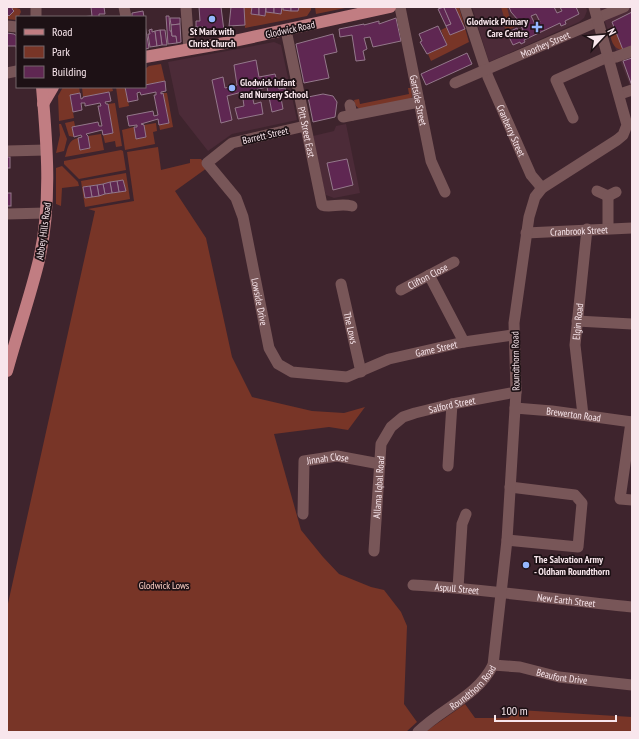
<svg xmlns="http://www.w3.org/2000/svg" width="639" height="739" font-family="'PT Sans Narrow',sans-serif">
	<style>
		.built { fill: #4c2b38 }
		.green { fill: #783527; fill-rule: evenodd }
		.building { fill: #5f2752; stroke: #94788b; fill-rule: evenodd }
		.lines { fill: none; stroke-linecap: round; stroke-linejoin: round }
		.minor { stroke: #785658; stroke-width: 11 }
		.major { stroke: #c17d82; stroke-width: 12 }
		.poi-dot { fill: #94b7fd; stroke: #1d1115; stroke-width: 1.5 }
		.labels { text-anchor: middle; stroke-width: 3.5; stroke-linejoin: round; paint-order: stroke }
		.poi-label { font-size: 10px; font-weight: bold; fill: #f8e6ec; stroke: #1d1115; text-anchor: start }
		.street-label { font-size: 10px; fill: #f8e6ec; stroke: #1d1115 }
		.park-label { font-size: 10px; fill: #f9cdc3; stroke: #1d1115 }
	</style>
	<rect width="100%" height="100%" fill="#3e242d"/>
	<g class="built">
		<path d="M472 7H586L587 11 584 18 579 22 489 62Z"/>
		<path d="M599 7H632V92L629 83Z"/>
		<path d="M274 42 281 45 297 120 232 134 208 151 179 114 168 62Z"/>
		<path d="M346 124 360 193 334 198 326 195 324 189 313 136 334 131 336 126Z"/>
	</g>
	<g class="green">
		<path d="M13 7 20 9 21 12 17 20 7 19V14L9 16 14 11 12 9Z"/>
		<path d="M244 7H252L251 14 265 16 266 12 281 14 282 7 283 10 298 11 299 7H311V10L307 16 245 28Z"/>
		<path d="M315 7H350L316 14Z"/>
		<path d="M455 7H459L469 42 431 61 428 54 447 45 441 30 447 27 450 35 464 29Z"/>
		<path d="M501 7H507L510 19H514L519 25 506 31 504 25 506 24Z"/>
		<path d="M614 26 623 50C612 49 611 39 609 29Z"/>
		<path d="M161 64 165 81 145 85V69L149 66Z"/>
		<path d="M63 87H79L80 93 70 95 74 118 59 121 58 96Z"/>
		<path d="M82 87H112L113 91 83 97Z"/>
		<path d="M116 87H125L129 106 119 108Z"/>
		<path d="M408 88H411L412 97 408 101 363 110C357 108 355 106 354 100L359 99 360 104 409 94Z"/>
		<path d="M163 93H167L173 127 160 130 159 125 169 123Z"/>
		<path d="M115 103 122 146 116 147 115 141 105 143 103 135 113 133 108 104Z"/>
		<path d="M74 121 75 126 72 127 74 137 69 136 65 123Z"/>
		<path d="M156 123 157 131 153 132 155 144 125 150 122 130 134 127 136 139 146 137 144 125Z"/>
		<path d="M59 124H61L67 139 64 151 56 153 60 135Z"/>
		<path d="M101 134 104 150 65 157C68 148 68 140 78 138L81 150 90 148 88 136Z"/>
		<path d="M158 147 161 170 190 163V159H201L207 168 175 191 206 238 232 357 252 397 312 411 344 413 365 407 348 430 329 427 274 434 301 530 323 557 339 574 371 587 384 590 401 612 407 626 404 704 417 722 406 732H7V608L95 211 88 209 134 201 127 152Z"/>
		<path d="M121 150 123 151 126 170 79 179 64 164V161Z"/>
		<path d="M62 166 78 182 79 186 62 188 61 206 56 204V168Z"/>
		<path d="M126 173 130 199 85 207 81 181ZM123 180 125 191 85 198 83 187Z"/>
		<path d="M465 704 475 718H508L519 710 632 717V732H425Z"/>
	</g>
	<g class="building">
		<path d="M7 7H13L12 9 14 11 9 16 7 14Z"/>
		<path d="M91 7H104L105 14H99V17H80L92 16Z"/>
		<path d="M199 7H221L224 31 204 32 203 27H196V21H200Z"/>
		<path d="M231 7H244L245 25 229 26Z"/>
		<path d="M252 7H259V15L251 14Z"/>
		<path d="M259 7H266L265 16 259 15Z"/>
		<path d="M266 7H274V13L266 12Z"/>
		<path d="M274 7H282L281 14 274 13Z"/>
		<path d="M283 7H291V11L283 10Z"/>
		<path d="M291 7H299L298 11H291Z"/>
		<path d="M444 7 451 24 446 26 438 9Z"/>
		<path d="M447 7H455L465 29 450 35 446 26 451 24 444 8Z"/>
		<path d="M509 7H554L557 13 562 11 560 7H576L579 14 565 21 566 24 561 26 560 23 524 40 525 42 521 44 520 42 513 45 507 33 517 28 519 32 523 30 518 20 511 12ZM536 14 540 22 535 24 531 16Z"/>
		<path d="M143 11 144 17H132V13Z"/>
		<path d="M632 12V47L623 50 612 22Z"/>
		<path d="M166 16H169L170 31H171L172 36H176L177 43 168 44Z"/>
		<path d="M170 18H180V24L171 25Z"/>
		<path d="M396 18 401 41 373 47 370 37 364 38 367 49 363 51 365 60 356 61 352 35 340 37 339 29 364 24V25L379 21V24Z"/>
		<path d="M180 24 181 42 177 43 176 36H172L171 25Z"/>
		<path d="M145 25 149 48 145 49Z"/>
		<path d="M438 26 447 45 427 54 420 42 422 41 419 34Z"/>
		<path d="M152 29V32L155 31 157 46 150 47 148 34H150L149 30Z"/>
		<path d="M160 30H165L167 45H162Z"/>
		<path d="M160 30 162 45 157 46 155 31Z"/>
		<path d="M7 33 14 34 17 36V52L16 46H7Z"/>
		<path d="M333 34 337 52 324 55 329 78 304 83 296 44Z"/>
		<path d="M467 53 472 64 426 85 421 74Z"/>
		<path d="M632 58V86L623 61Z"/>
		<path d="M256 60 259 77 275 74 279 89 285 88 287 96 281 98 283 109 272 112 267 87 251 91 254 104 261 102 263 114 238 119 235 108 244 106 242 92 227 96 232 120 221 123 212 80 223 77 225 88 237 85 234 65Z"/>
		<path d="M165 81 166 91 161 92V94L163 93 169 123 159 125 158 119 141 124 144 125 146 137 136 139 134 127H137V125L129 126 127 116 153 111 154 116 158 115 154 95H156V92L141 95 140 92 137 93 138 100 128 102 125 87H145V85Z"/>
		<path d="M109 92 111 101 105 102 106 104H108L113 133 103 135 102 130 86 134 88 136 90 148 80 150 78 138 82 137 81 135 74 137 72 127 98 122 99 126H102L98 106H101L100 103 85 106V103H81L82 110 73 112 70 95 80 93 81 99 83 98V97Z"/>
		<path d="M323 94 333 96 337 102 335 117 313 122 308 97Z"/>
		<rect x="7" y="157" width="3" height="11"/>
		<path d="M347 159 353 185 333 190 327 163Z"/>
		<path d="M123 180 126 191 119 192 117 181Z"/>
		<path d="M117 181 119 192 112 193 110 182Z"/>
		<path d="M110 182 112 193 105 194 103 184Z"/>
		<path d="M103 184 105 194 99 196 97 185Z"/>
		<path d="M97 185 99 196 92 197 90 186Z"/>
		<path d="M90 186 92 197 85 198 83 187Z"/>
		<rect x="7" y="193" width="4" height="13"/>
	</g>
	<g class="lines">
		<g class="minor">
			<path d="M36 7V17"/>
			<path d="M124 7 126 17"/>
			<path d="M186 7 189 49"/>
			<path id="s1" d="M400 7 431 161 445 192"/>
			<path id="s2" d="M465 7 488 77 531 175 542 188"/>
			<path d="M7 26 17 27"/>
			<path id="s3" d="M286 30 322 205C330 208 340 203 352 206"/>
			<path d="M7 73 17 71"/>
			<path id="s4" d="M455 83 594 23 602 16 624 7"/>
			<path d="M620 94 632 90"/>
			<path d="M350 105 352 115"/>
			<path d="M343 117 419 102"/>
			<path d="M573 118 556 80 603 59 616 57 632 51"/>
			<path id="s5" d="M305 126 232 143 207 163 236 198 243 217 269 348 278 364 292 372 347 377 389 359 464 342 513 335"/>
			<path d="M7 151 46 150"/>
			<path d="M597 191 608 196 616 192"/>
			<path d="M7 214 46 213"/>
			<path d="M608 228V196"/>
			<path id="s6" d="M526 233 632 228"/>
			<path d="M429 275 464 342"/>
			<path id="s7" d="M341 284 361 372"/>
			<path id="s8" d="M401 290 454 262"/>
			<path d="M577 321 632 324"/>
			<path id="s9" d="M515 408 552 411 632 422"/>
			<path id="s10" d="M583 415 575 345 587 229"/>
			<path d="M631 422 620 499 632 500"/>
			<path d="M448 466 452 404"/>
			<path id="s11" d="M303 514 304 461 337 456 380 464"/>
			<path d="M507 540 578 547 582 503 575 495 510 487"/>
			<path id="s12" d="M374 551 381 444 391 427 403 417 415 413 452 404 516 392"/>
			<path id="s13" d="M413 585C486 589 559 600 632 607"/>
			<path d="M458 588 462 524 466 514"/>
			<path id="s14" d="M493 665 520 667 559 677 632 685"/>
			<path id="s15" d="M418 732C442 708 478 696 493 665L507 540 516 392 514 323 529 217 535 197 542 188 617 140 623 135 627 125 594 7"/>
		</g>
		<g class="major">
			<path d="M145 57 225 43 390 7"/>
			<path d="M43 104 53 87"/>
			<path d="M7 371C17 334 30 297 39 260 52 203 47 144 42 87"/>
		</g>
	</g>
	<g class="poi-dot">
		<circle cx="212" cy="19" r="4"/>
		<path d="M535 21h4v4h4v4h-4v4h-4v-4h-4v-4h4z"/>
		<circle cx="232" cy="88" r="4"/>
		<circle cx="526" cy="565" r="4"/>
	</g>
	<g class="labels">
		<g class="poi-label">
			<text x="528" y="25" text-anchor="end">Glodwick Primary<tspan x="528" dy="12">Care Centre</tspan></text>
			<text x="212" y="35" text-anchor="middle">St Mark with<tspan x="212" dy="12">Christ Church</tspan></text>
			<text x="240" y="86">Glodwick Infant<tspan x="240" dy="12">and Nursery School</tspan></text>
			<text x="534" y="563">The Salvation Army<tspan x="534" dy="12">- Oldham Roundthorn</tspan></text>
		</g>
		<g class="street-label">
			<text transform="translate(290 29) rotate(-12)" y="4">Glodwick Road</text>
			<text dy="4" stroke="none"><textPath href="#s4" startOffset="98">Moorhey Street</textPath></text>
			<text dy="4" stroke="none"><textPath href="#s1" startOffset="95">Gartside Street</textPath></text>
			<text dy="4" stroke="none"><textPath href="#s2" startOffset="132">Cranberry Street</textPath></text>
			<text dy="4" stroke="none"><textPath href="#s3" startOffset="104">Pitt Street East</textPath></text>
			<text transform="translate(265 135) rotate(-13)" y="4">Barrett Street</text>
			<text dy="4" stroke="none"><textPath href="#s6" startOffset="53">Cranbrook Street</textPath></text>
			<text transform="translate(43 231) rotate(-82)" y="4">Abbey Hills Road</text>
			<text dy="4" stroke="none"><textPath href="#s8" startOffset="30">Clifton Close</textPath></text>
			<text dy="4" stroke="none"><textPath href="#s5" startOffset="259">Lowside Drive</textPath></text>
			<text dy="4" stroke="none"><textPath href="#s10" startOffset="94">Elgin Road</textPath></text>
			<text dy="4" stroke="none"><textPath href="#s7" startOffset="45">The Lows</textPath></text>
			<text dy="4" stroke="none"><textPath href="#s5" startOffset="490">Game Street</textPath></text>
			<text transform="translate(515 361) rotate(-91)" y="4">Roundthorn Road</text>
			<text dy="4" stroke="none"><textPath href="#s12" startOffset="193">Salford Street</textPath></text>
			<text dy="4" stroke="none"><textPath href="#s9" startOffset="59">Brewerton Road</textPath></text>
			<text dy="4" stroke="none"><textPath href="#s11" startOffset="77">Jinnah Close</textPath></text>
			<text dy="4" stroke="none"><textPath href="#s12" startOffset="64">Allama Iqbal Road</textPath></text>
			<text dy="4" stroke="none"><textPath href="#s13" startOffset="44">Aspull Street</textPath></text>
			<text dy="4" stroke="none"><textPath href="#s13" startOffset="154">New Earth Street</textPath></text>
			<text dy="4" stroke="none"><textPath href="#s14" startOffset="70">Beaufont Drive</textPath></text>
			<text dy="4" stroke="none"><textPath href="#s15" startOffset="71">Roundthorn Road</textPath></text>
		</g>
		<g class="park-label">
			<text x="164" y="589">Glodwick Lows</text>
		</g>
	</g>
	<rect width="639" height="739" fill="none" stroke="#f8e6ec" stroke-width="16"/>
	<rect x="16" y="16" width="130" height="72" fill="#1d1115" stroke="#75666b"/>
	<rect x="24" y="29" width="20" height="6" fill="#c17d82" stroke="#75666b"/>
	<text x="52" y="36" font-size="12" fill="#f8e6ec">Road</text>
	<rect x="24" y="46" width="20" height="12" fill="#783527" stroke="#75666b"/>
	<text x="52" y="56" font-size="12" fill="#f8e6ec">Park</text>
	<rect x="24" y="66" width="20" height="12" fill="#5f2752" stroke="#75666b"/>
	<text x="52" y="76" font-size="12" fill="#f8e6ec">Building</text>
	<g transform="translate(603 36) rotate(64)" stroke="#1d1115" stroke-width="3" paint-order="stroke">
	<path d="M0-3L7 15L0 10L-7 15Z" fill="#f8e6ec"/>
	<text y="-6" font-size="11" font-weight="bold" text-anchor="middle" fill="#f8e6ec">N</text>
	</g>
	<path d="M495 715v6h121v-6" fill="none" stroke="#f8e6ec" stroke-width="2"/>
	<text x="501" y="715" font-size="12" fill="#f8e6ec" stroke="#1d1115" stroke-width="3" paint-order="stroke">100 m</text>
</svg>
